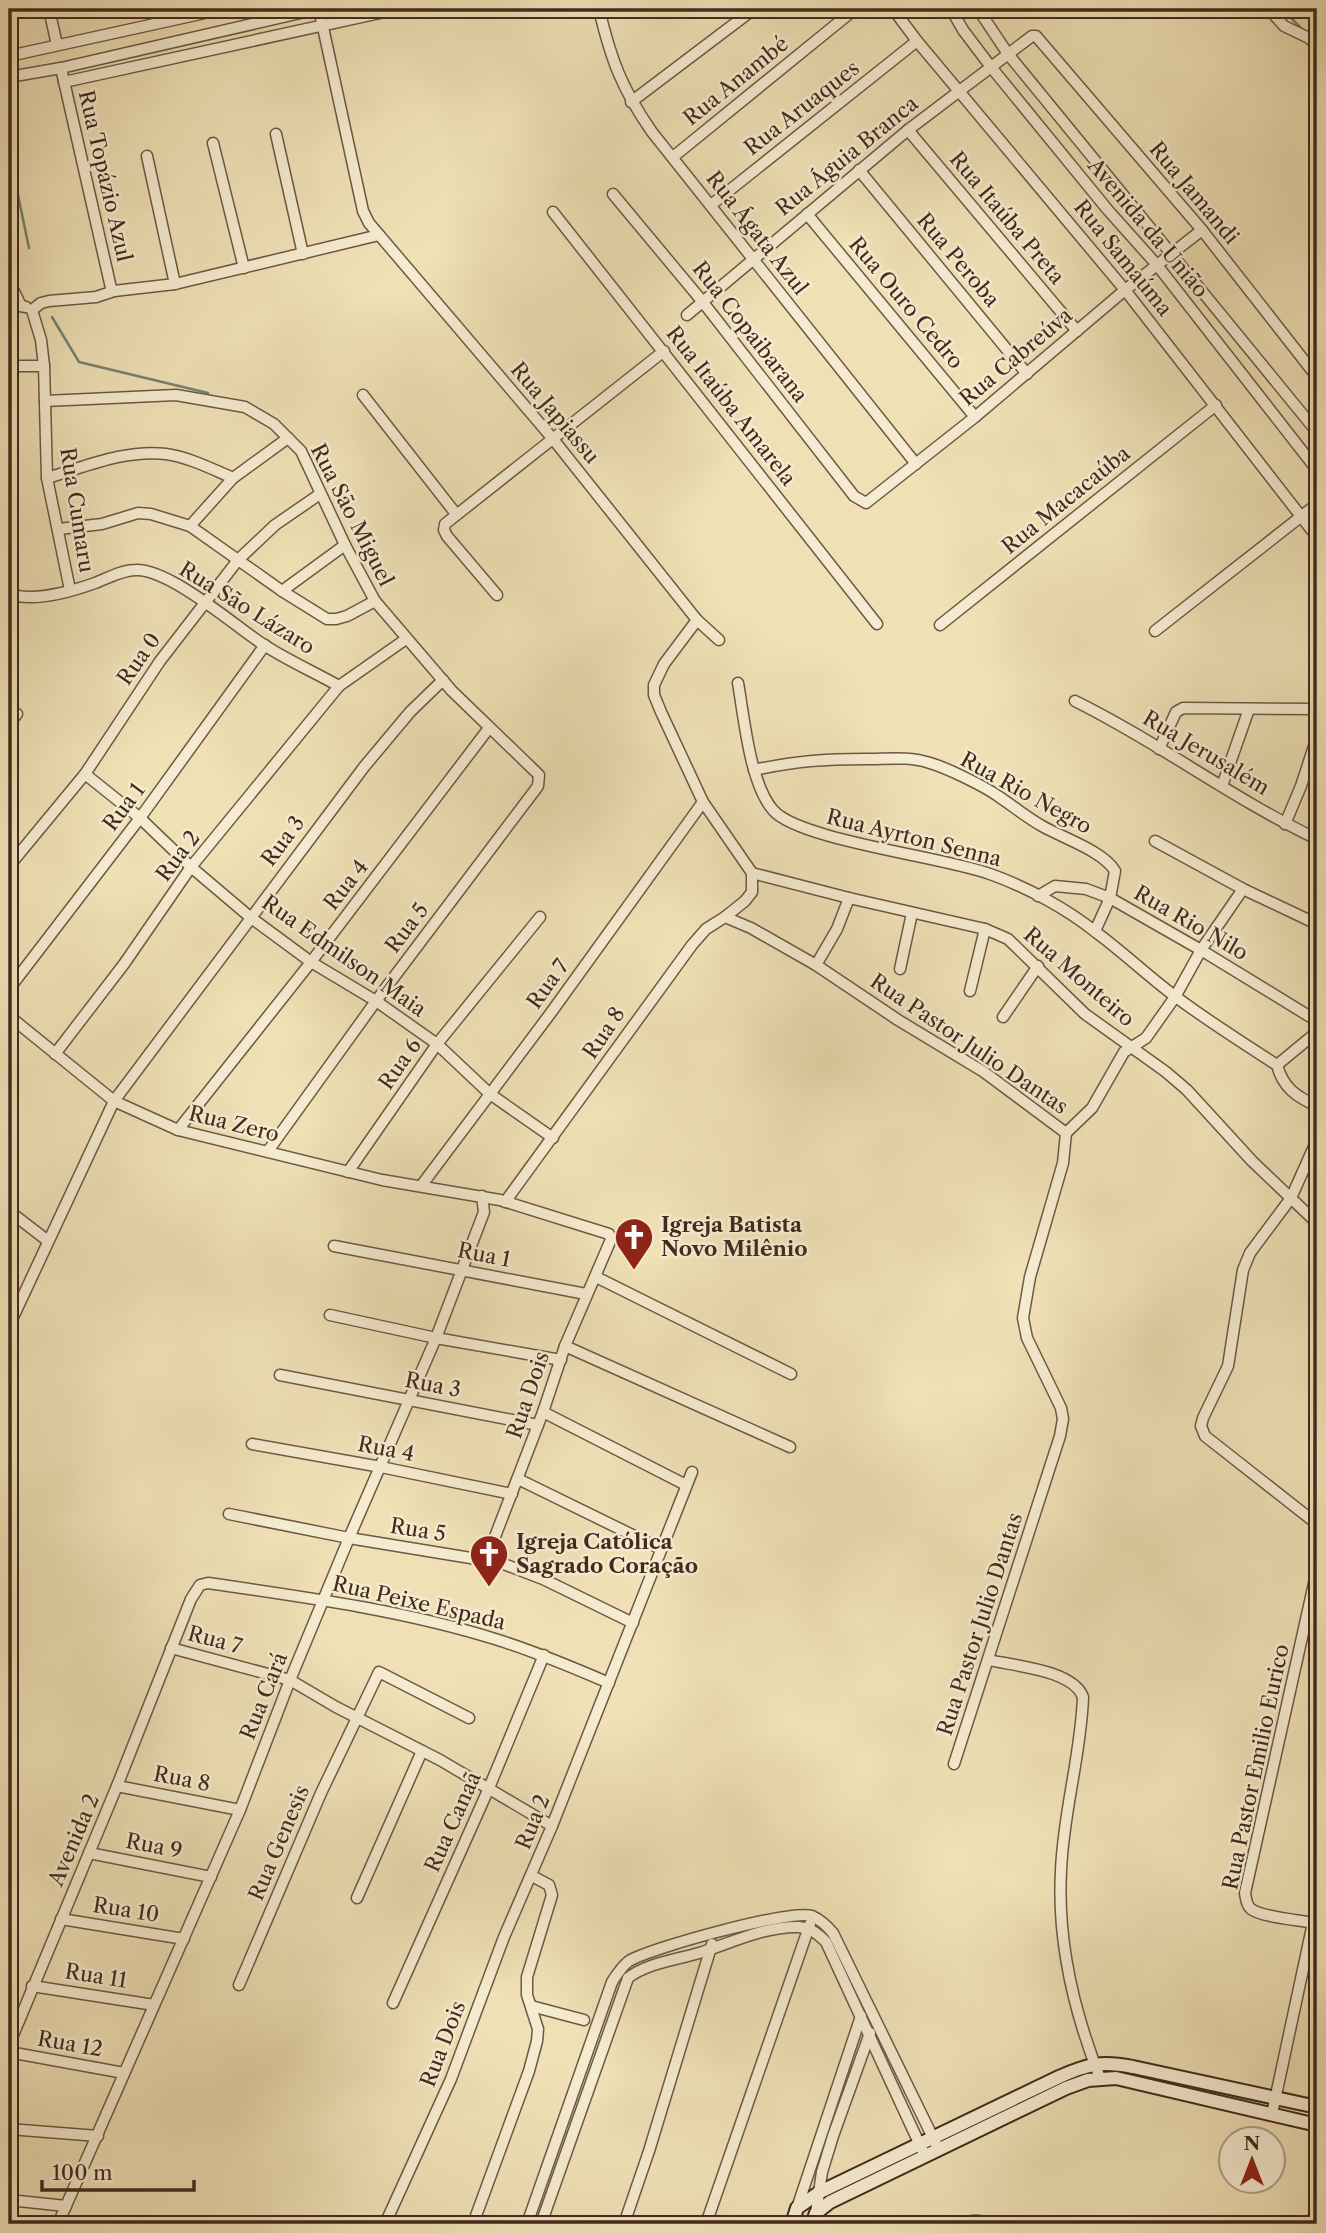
<svg xmlns="http://www.w3.org/2000/svg" width="1326" height="2233" font-family="'Libre Caslon Text',serif">
	<style>
		.lines { fill: none; stroke-linecap: round; stroke-linejoin: round }
		.stream { stroke: #778273; stroke-width: 2.5 }
		.street-casing { stroke: #6e5843; stroke-width: 13 }
		.secondary-casing { stroke: #432a1d; stroke-width: 16 }
		.street { stroke: #f5ebd0; stroke-width: 10 }
		.secondary { stroke: #f5ebd0; stroke-width: 12 }
		.labels { text-anchor: middle; stroke-width: 5; stroke-linejoin: round; paint-order: stroke }
		.street-label { font-size: 21px; fill: #432a1d; stroke: #f5ebd0 }
		.poi-label { font-size: 21px; font-weight: bold; fill: #432a1d; stroke: #f5ebd0; text-anchor: start }
	</style>
	<rect width="100%" height="100%" fill="#efe0b6"/>
	<filter id="stains"><feTurbulence type="fractalNoise" baseFrequency=".00286" numOctaves="4"/><feColorMatrix values="0 0 0 0 .2 0 0 0 0 .09 0 0 0 0 .02 0 0 0 .5 -.17"/></filter>
	<radialGradient id="worn" r=".72"><stop offset=".6" stop-color="#630" stop-opacity="0"/><stop offset="1" stop-color="#630" stop-opacity=".3"/></radialGradient>
	<g class="lines">
		<g class="stream">
			<path d="M1282 9 1303 30"/>
			<path d="M1317 115V139"/>
			<path d="M9 152 29 248"/>
			<path d="M52 317 79 362 208 393"/>
		</g>
		<g class="street-casing">
			<g id="street">
				<path d="M49 9 57 45"/>
				<path d="M319 9 363 211 369 223 553 439 697 620 719 640"/>
				<path d="M599 9C611 60 622 89 652 132L916 464"/>
				<path d="M893 9 917 41 1125 290 1317 537"/>
				<path d="M951 9 963 30 991 67 1107 209 1157 265 1317 470"/>
				<path d="M978 9 1008 54 1317 432"/>
				<path d="M1269 9 1284 26 1317 42"/>
				<path d="M1311 40 1317 25"/>
				<path d="M9 56 223 9"/>
				<path d="M61 68 111 288 114 291"/>
				<path d="M9 77 61 68 318 9"/>
				<path d="M64 82 398 9"/>
				<path d="M631 102 754 9"/>
				<path d="M908 130 1077 331"/>
				<path d="M276 134 303 254"/>
				<path d="M213 143 244 268"/>
				<path d="M147 156 175 284"/>
				<path d="M673 157 855 9"/>
				<path d="M859 170 1027 374"/>
				<path d="M613 194 702 301 854 496 866 503 975 417 1125 290 1202 230"/>
				<path d="M711 205 917 41"/>
				<path d="M553 212 877 624"/>
				<path d="M807 214 975 417"/>
				<path d="M9 281 21 306"/>
				<path d="M9 304 26 307"/>
				<path d="M32 310 41 303 49 301 96 297 114 291 175 284 379 235"/>
				<path d="M32 310 41 340 44 366 47 478 70 590"/>
				<path d="M687 315 908 130 1032 36H1036L1202 230 1317 377"/>
				<path d="M9 366H44"/>
				<path d="M363 395 456 514"/>
				<path d="M45 401 176 395 245 407 274 424 301 451 345 545 375 601 452 691 539 775 538 786 376 1001 268 1151"/>
				<path d="M47 478C85 467 125 449 166 454 188 457 212 469 233 478"/>
				<path d="M190 526 233 478 288 438"/>
				<path d="M59 529 102 524 138 513 151 514 190 526 282 591 327 619H336L347 616 375 601"/>
				<path d="M9 588 17 596C40 600 73 591 95 583 108 578 122 570 136 570 170 569 235 626 264 645 287 660 314 672 339 686"/>
				<path d="M282 591 345 545"/>
				<path d="M497 595 447 536 444 530 445 524 664 351"/>
				<path d="M697 620 664 664 654 685V695L661 712 703 802 752 873V892L745 901 725 917"/>
				<path d="M940 625 1216 405"/>
				<path d="M1155 631 1317 504"/>
				<path d="M738 683C744 717 750 784 773 810 798 840 944 857 990 874 1027 887 1067 909 1097 933 1124 953 1149 977 1176 997 1208 1021 1243 1043 1277 1065 1283 1088 1297 1097 1317 1106"/>
				<path d="M1075 701C1158 742 1233 799 1317 839"/>
				<path d="M9 724 17 714"/>
				<path d="M1159 749 1176 712 1183 708 1317 709"/>
				<path d="M754 770C796 761 824 759 866 759 888 759 909 756 930 763 947 768 984 786 998 796 1013 806 1026 817 1042 826 1063 838 1103 851 1115 871L1110 898 1095 931"/>
				<path d="M85 774 140 818 191 867 250 917 311 962 376 1001 437 1044 490 1094 553 1138"/>
				<path d="M1222 786 1249 709"/>
				<path d="M1285 824 1301 786 1317 737"/>
				<path d="M1155 841 1243 889 1317 924"/>
				<path d="M9 866 85 774 160 661 238 560 275 525 320 494"/>
				<path d="M752 873 849 898 985 929 1008 939 1085 1014 1166 1072 1187 1090 1252 1161 1317 1223"/>
				<path d="M1038 896 1055 886 1086 889 1110 898 1201 950 1317 1021"/>
				<path d="M816 965 837 929 849 898"/>
				<path d="M900 969 912 913"/>
				<path d="M9 989 140 818 265 645"/>
				<path d="M970 991 985 929"/>
				<path d="M9 1016 114 1101 178 1130 382 1180 500 1200 609 1234 611 1239 609 1244 565 1346 543 1412 486 1560"/>
				<path d="M1003 1017 1038 966"/>
				<path d="M55 1054 124 964 191 867 339 686 406 639"/>
				<path d="M1277 1065 1317 1032"/>
				<path d="M178 1130 311 962 489 728"/>
				<path d="M1066 1133 1092 1108 1124 1052 1146 1038 1175 997 1201 950 1243 889"/>
				<path d="M1317 1140 1291 1198 1250 1253 1243 1270 1228 1366 1203 1418 1201 1426 1205 1436 1317 1524"/>
				<path d="M348 1172 437 1044 540 917"/>
				<path d="M421 1186 550 1014 703 802"/>
				<path d="M505 1202 692 945 706 929 725 917 751 928 816 965 898 1020 984 1072 1066 1133 1063 1163 1030 1277 1023 1318 1027 1338 1061 1408 1063 1419 1060 1436 954 1764"/>
				<path d="M9 1211 48 1241"/>
				<path d="M334 1246 586 1294"/>
				<path d="M596 1277 791 1374"/>
				<path d="M330 1315 436 1338 561 1360"/>
				<path d="M9 1326 114 1101 364 767 410 712 443 680"/>
				<path d="M565 1346 790 1447"/>
				<path d="M280 1375 538 1425"/>
				<path d="M543 1412 686 1485"/>
				<path d="M252 1444 381 1467 512 1494"/>
				<path d="M518 1479 661 1549"/>
				<path d="M229 1514 349 1538 501 1563 543 1579 633 1623"/>
				<path d="M171 1648 290 1680 336 1707 440 1760 552 1826"/>
				<path d="M989 1660C1015 1666 1073 1670 1083 1697 1081 1755 1063 1813 1061 1871 1057 1943 1074 2012 1100 2078"/>
				<path d="M117 1786 240 1810"/>
				<path d="M89 1853 211 1877"/>
				<path d="M357 1898 422 1751"/>
				<path d="M61 1919 184 1939"/>
				<path d="M1313 1923C1299 1920 1261 1917 1251 1909 1246 1905 1246 1898 1245 1893L1317 1570"/>
				<path d="M239 1985 321 1793 379 1672 469 1718"/>
				<path d="M32 1986 154 2005"/>
				<path d="M393 2003 489 1788 544 1655"/>
				<path d="M531 2006 584 2020"/>
				<path d="M9 2045 117 1786 191 1599 200 1585 208 1583C304 1597 402 1610 495 1639 534 1651 572 1667 609 1683"/>
				<path d="M9 2052 124 2073"/>
				<path d="M1272 2114 1317 1904"/>
				<path d="M9 2129 98 2136"/>
				<path d="M9 2200 66 2206"/>
				<path d="M797 2208 861 2016"/>
				<path d="M816 2213 822 2172 833 2136 870 2033"/>
				<path d="M58 2224 240 1810 290 1680 349 1538 436 1338 484 1212 482 1196"/>
				<path d="M385 2224 451 2079 504 1937 552 1826 692 1472"/>
				<path d="M473 2224 529 2071 537 2041 538 2029 527 1995V1977L552 1895 549 1885 532 1876"/>
				<path d="M527 2224 612 1982C617 1974 622 1966 629 1961 650 1948 791 1909 812 1916 821 1920 827 1926 833 1933L939 2150"/>
				<path d="M541 2224 628 1978C647 1963 676 1960 699 1953 731 1943 765 1926 799 1927 811 1928 818 1934 826 1942L925 2156"/>
				<path d="M624 2224 649 2151 712 1944"/>
				<path d="M706 2224 810 1924"/>
				<path d="M961 2224C971 2220 979 2219 988 2224"/>
			</g>
		</g>
		<g class="secondary-casing">
			<g id="secondary">
				<path d="M792 2224 797 2208 820 2192 1059 2077C1088 2064 1101 2061 1133 2067L1317 2107"/>
				<path d="M812 2224 816 2213 830 2202 1066 2088 1088 2080 1116 2078 1317 2125"/>
				<path d="M1314 2224 1317 2208"/>
			</g>
		</g>
		<use href="#street" class="street"/>
		<use href="#secondary" class="secondary"/>
	</g>
	<defs>
		<g id="church-pin" transform="scale(2.0125)"><path d="M0 17L-7.5 6A9.5 9.5 0 1 1 7.5 6Z" fill="#8f2418" stroke="#f5ebd0"/><path d="M-1.2-6h2.4v3.5h3.3v2.4h-3.3V6h-2.4V-.1h-3.3v-2.4h3.3Z" fill="#fff"/></g>
	</defs>
	<g fill-rule="evenodd">
		<use href="#church-pin" x="634" y="1237"/>
		<use href="#church-pin" x="489" y="1554"/>
	</g>
	<g class="labels">
		<g class="street-label">
			<text transform="translate(736 81) rotate(-39)" y="7">Rua Anambé</text>
			<text transform="translate(802 108) rotate(-38)" y="7">Rua Aruaques</text>
			<text transform="translate(847 156) rotate(-39)" y="7">Rua Águia Branca</text>
			<text transform="translate(105 176) rotate(77)" y="7">Rua Topázio Azul</text>
			<text transform="translate(1194 193) rotate(50)" y="7">Rua Jamandi</text>
			<text transform="translate(1007 218) rotate(50)" y="7">Rua Itaúba Preta</text>
			<text transform="translate(1148 228) rotate(50)" y="7">Avenida da União</text>
			<text transform="translate(757 233) rotate(52)" y="7">Rua Ágata Azul</text>
			<text transform="translate(1123 258) rotate(51)" y="7">Rua Samaúma</text>
			<text transform="translate(958 260) rotate(50)" y="7">Rua Peroba</text>
			<text transform="translate(906 303) rotate(50)" y="7">Rua Ouro Cedro</text>
			<text transform="translate(750 332) rotate(52)" y="7">Rua Copaibarana</text>
			<text transform="translate(1016 357) rotate(-40)" y="7">Rua Cabreúva</text>
			<text transform="translate(731 406) rotate(52)" y="7">Rua Itaúba Amarela</text>
			<text transform="translate(555 413) rotate(50)" y="7">Rua Japiassu</text>
			<text transform="translate(1066 500) rotate(-39)" y="7">Rua Macacaúba</text>
			<text transform="translate(77 510) rotate(81)" y="7">Rua Cumaru</text>
			<text transform="translate(352 515) rotate(63)" y="7">Rua São Miguel</text>
			<text transform="translate(247 608) rotate(32)" y="7">Rua São Lázaro</text>
			<text transform="translate(139 659) rotate(-55)" y="7">Rua 0</text>
			<text transform="translate(1206 753) rotate(31)" y="7">Rua Jerusalém</text>
			<text transform="translate(1026 793) rotate(29)" y="7">Rua Rio Negro</text>
			<text transform="translate(124 807) rotate(-53)" y="7">Rua 1</text>
			<text transform="translate(914 838) rotate(14)" y="7">Rua Ayrton Senna</text>
			<text transform="translate(283 841) rotate(-53)" y="7">Rua 3</text>
			<text transform="translate(178 856) rotate(-53)" y="7">Rua 2</text>
			<text transform="translate(346 885) rotate(-52)" y="7">Rua 4</text>
			<text transform="translate(1191 923) rotate(30)" y="7">Rua Rio Nilo</text>
			<text transform="translate(407 928) rotate(-53)" y="7">Rua 5</text>
			<text transform="translate(344 956) rotate(35)" y="7">Rua Edmilson Maia</text>
			<text transform="translate(1079 977) rotate(41)" y="7">Rua Monteiro</text>
			<text transform="translate(548 984) rotate(-54)" y="7">Rua 7</text>
			<text transform="translate(604 1033) rotate(-56)" y="7">Rua 8</text>
			<text transform="translate(969 1044) rotate(34)" y="7">Rua Pastor Julio Dantas</text>
			<text transform="translate(400 1064) rotate(-55)" y="7">Rua 6</text>
			<text transform="translate(234 1124) rotate(14)" y="7">Rua Zero</text>
			<text transform="translate(484 1255) rotate(11)" y="7">Rua 1</text>
			<text transform="translate(433 1385) rotate(11)" y="7">Rua 3</text>
			<text transform="translate(528 1395) rotate(-71)" y="7">Rua Dois</text>
			<text transform="translate(386 1449) rotate(11)" y="7">Rua 4</text>
			<text transform="translate(418 1530) rotate(9)" y="7">Rua 5</text>
			<text transform="translate(419 1603) rotate(13)" y="7">Rua Peixe Espada</text>
			<text transform="translate(980 1624) rotate(-72)" y="7">Rua Pastor Julio Dantas</text>
			<text transform="translate(215 1640) rotate(15)" y="7">Rua 7</text>
			<text transform="translate(264 1696) rotate(-68)" y="7">Rua Cará</text>
			<text transform="translate(1256 1767) rotate(-78)" y="7">Rua Pastor Emilio Eurico</text>
			<text transform="translate(182 1779) rotate(11)" y="7">Rua 8</text>
			<text transform="translate(453 1822) rotate(-66)" y="7">Rua Canaã</text>
			<text transform="translate(533 1822) rotate(-68)" y="7">Rua 2</text>
			<text transform="translate(74 1840) rotate(-67)" y="7">Avenida 2</text>
			<text transform="translate(279 1843) rotate(-67)" y="7">Rua Genesis</text>
			<text transform="translate(154 1846) rotate(11)" y="7">Rua 9</text>
			<text transform="translate(126 1910) rotate(9)" y="7">Rua 10</text>
			<text transform="translate(96 1976) rotate(9)" y="7">Rua 11</text>
			<text transform="translate(70 2044) rotate(10)" y="7">Rua 12</text>
			<text transform="translate(443 2044) rotate(-69)" y="7">Rua Dois</text>
		</g>
		<g class="poi-label">
			<text x="661" y="1232">Igreja Batista<tspan x="661" dy="24">Novo Milênio</tspan></text>
			<text x="516" y="1549">Igreja Católica<tspan x="516" dy="24">Sagrado Coração</tspan></text>
		</g>
	</g>
	<rect width="1326" height="2233" fill="none" stroke="#efe0b6" stroke-width="35"/>
	<rect x="10" y="10" width="1305" height="2212" fill="none" stroke="#432a1d" stroke-width="3.5"/>
	<rect x="18" y="18" width="1291" height="2198" fill="none" stroke="#432a1d" stroke-width="2"/>
	<g transform="translate(1252 2160)"><circle r="33" fill="#f5ebd0" stroke="#ae9e88" stroke-width="2"/>
	<path d="M0-5L12 26L0 18L-12 26Z" fill="#8f2418"/>
	<text y="-10" font-size="19" font-weight="bold" text-anchor="middle" fill="#432a1d">N</text>
	</g>
	<path d="M42 2180v10h152v-10" fill="none" stroke="#432a1d" stroke-width="3.5"/>
	<text x="52" y="2180" font-size="21" fill="#432a1d" stroke="#f5ebd0" stroke-width="5" paint-order="stroke">100 m</text>
	<rect width="100%" height="100%" filter="url(#stains)"/>
	<rect width="100%" height="100%" fill="url(#worn)"/>
</svg>
